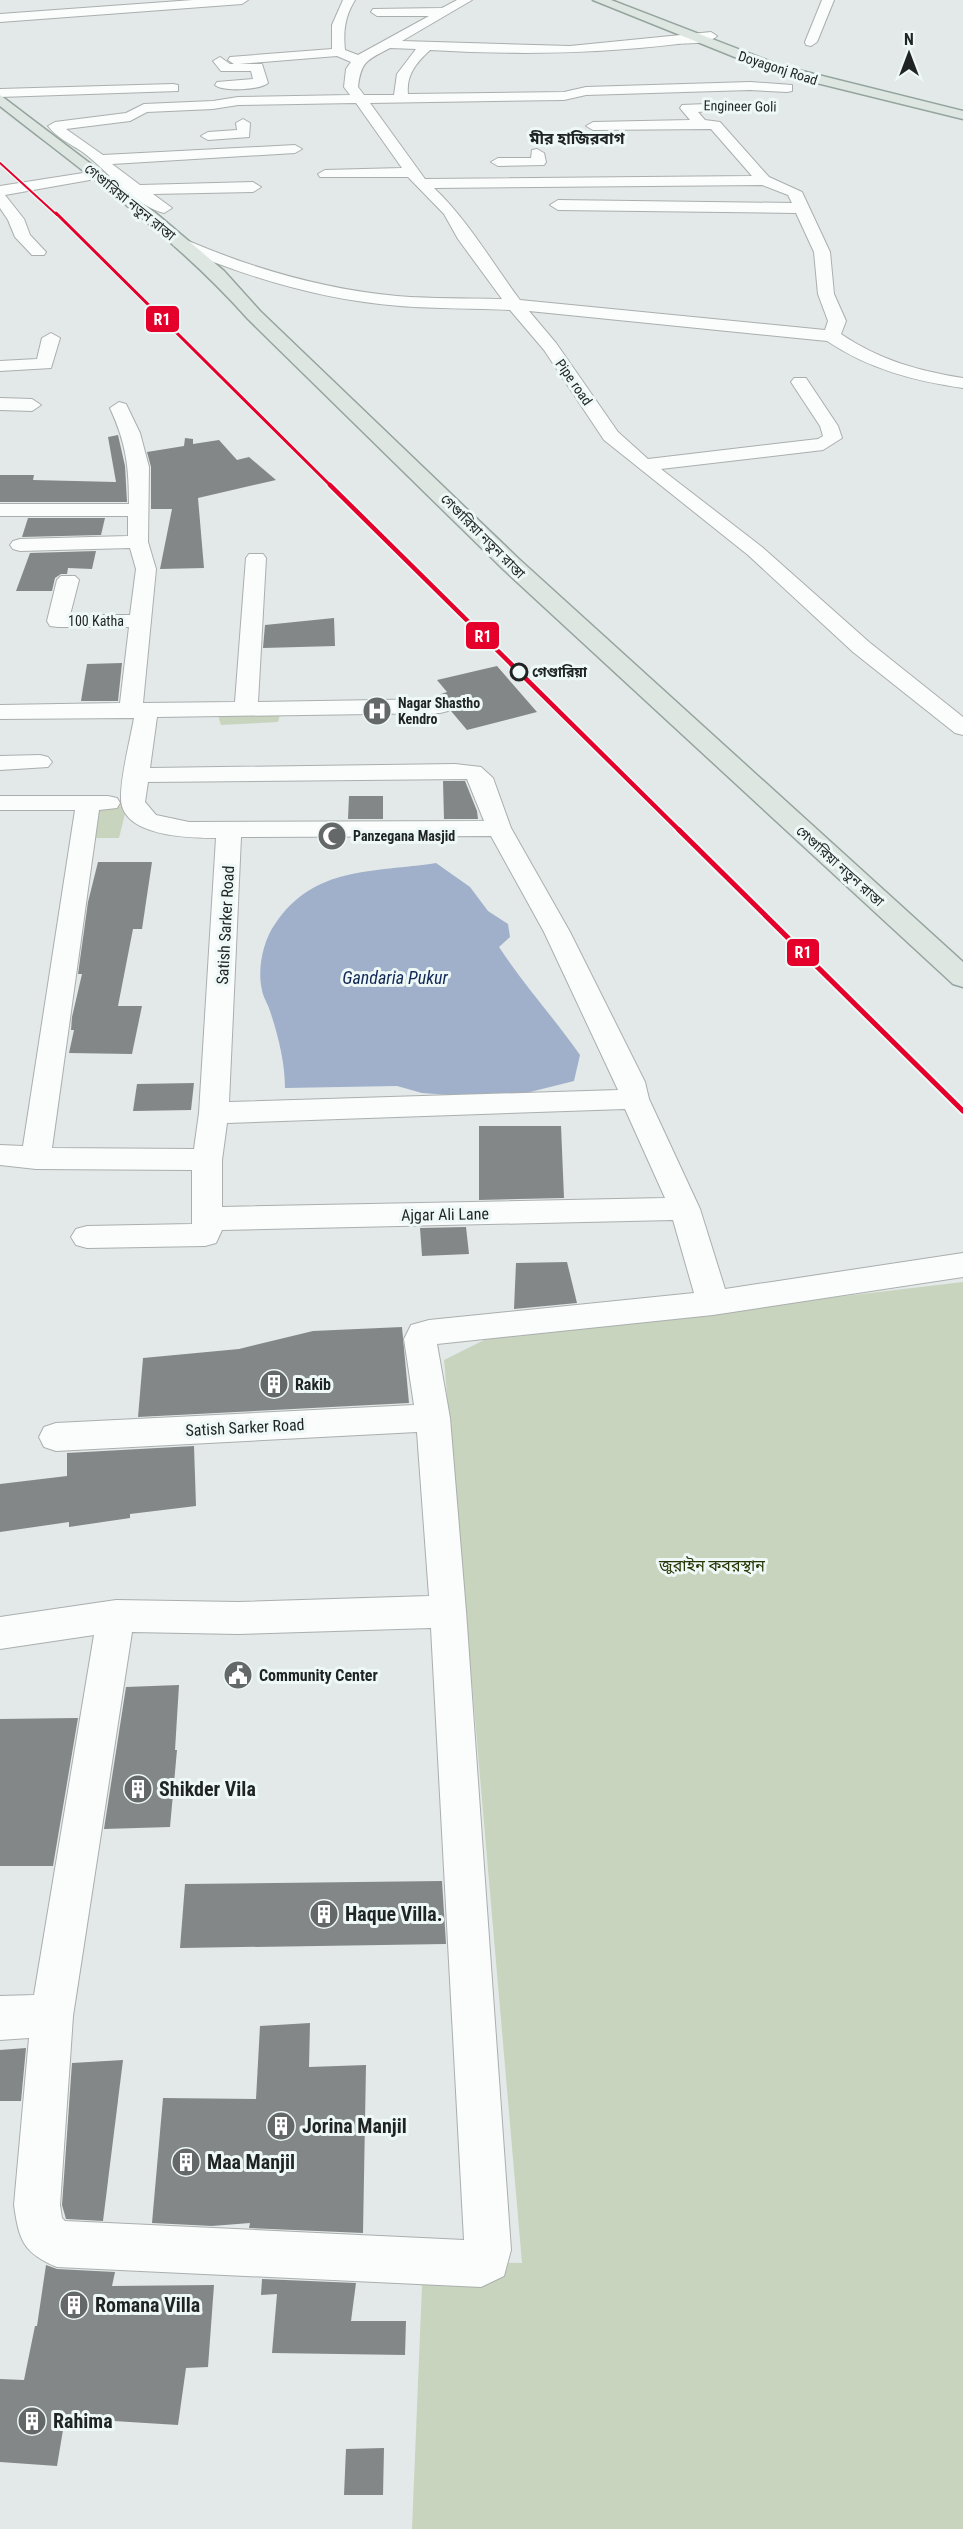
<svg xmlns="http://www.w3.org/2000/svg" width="963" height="2529" font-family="'Roboto Condensed','Noto Sans Bengali',sans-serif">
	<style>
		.green { fill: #c9d4be }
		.water { fill: #a0b0ca }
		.building { fill: #838787 }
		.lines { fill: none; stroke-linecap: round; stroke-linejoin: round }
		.minor-casing { stroke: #aaafae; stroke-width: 2 }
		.major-casing { stroke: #95a49e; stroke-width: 3 }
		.minor { fill: #fbfcfc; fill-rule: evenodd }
		.major { fill: #dee6e2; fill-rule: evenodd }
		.rail-1-far3-casing { stroke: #eef8f7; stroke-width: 4.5 }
		.rail-1-far2-casing { stroke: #eef8f7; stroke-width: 5 }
		.rail-1-far1-casing { stroke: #eef8f7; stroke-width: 8 }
		.rail-1-casing { stroke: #eef8f7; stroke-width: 9 }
		.rail-1-far3 { stroke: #e4002b; stroke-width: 2 }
		.rail-1-far2 { stroke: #e4002b; stroke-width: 3 }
		.rail-1-far1 { stroke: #e4002b; stroke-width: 4.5 }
		.rail-1 { stroke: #e4002b; stroke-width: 5 }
		.stop-dot { fill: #eef8f7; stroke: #1f2323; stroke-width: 3 }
		.labels { text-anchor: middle; stroke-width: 6; stroke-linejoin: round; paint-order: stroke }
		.far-street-label { font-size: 14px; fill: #1f2323; stroke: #eef8f7 }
		.far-stop-label { font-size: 14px; font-weight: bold; fill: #1f2323; stroke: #eef8f7; text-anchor: start }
		.far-poi-label { font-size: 14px; font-weight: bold; fill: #1f2323; stroke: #eef8f7; text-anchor: start }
		.far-quarter-label { font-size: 16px; font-weight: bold; fill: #1f2323; stroke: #eef8f7 }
		.street-label { font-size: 16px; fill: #1f2323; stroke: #eef8f7 }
		.poi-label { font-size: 16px; font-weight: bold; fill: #1f2323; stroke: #eef8f7; text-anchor: start }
		.park-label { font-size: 16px; fill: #283504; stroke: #eef8f7 }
		.water-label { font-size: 18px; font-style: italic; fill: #122857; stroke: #eef8f7 }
		.near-poi-label { font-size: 20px; font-weight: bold; fill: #1f2323; stroke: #eef8f7; text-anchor: start }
		.line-badge { stroke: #eef8f7; stroke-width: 2 }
		.badge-label { font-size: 16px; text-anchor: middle; font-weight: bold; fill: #fff }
	</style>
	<rect width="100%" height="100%" fill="#e3e9e8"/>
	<g class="green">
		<path d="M281 711 278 722 221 725 217 712Z"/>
		<path d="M96 806H127L119 838H88Z"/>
		<path d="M963 1282V2529H412L423 2261 522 2263 444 1360 488 1338Z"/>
	</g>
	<path class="water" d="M436 863 470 887 488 911 508 924 510 937 499 947C524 985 554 1018 580 1055L574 1081 530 1092 476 1097 422 1093 397 1086 285 1088C285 1062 278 1035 270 1011 268 1004 263 997 262 990 257 969 263 941 275 924 315 865 373 873 436 863Z"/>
	<g class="building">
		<path d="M118 435 125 466 127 502H0V475H34L33 480 116 482 108 437Z"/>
		<path d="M185 438 193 439V444L219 440 237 460 249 457 276 480 198 498 204 568 160 569 172 509H151V467L147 452 184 446Z"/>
		<path d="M28 518H105L101 535 22 537Z"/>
		<path d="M96 551 92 569 68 568 67 574H61L55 578 52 591H16L30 553Z"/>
		<path d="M334 618 335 646 263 648 265 625Z"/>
		<path d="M122 663 118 701H81L87 664Z"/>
		<path d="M497 666 537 712 467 730 451 711 453 705 450 700 438 695 447 692 437 680Z"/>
		<path d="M443 781H465L477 811 478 819H444Z"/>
		<path d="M349 796H383V819H348Z"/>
		<path d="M98 862H152L142 929H133L118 1006H142L132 1054 69 1053 74 1030H71L72 1017 82 974H78L88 902Z"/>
		<path d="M194 1083 191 1110 133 1111 137 1084Z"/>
		<path d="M479 1126H561L564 1198 479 1200Z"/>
		<path d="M466 1227 469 1254 422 1256 420 1228Z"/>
		<path d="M567 1262 577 1303 514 1309 516 1263Z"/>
		<path d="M402 1327 409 1403 138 1417 143 1358 239 1349 313 1331Z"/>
		<path d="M194 1446 196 1506 130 1514V1518L69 1527V1522L0 1532V1484L67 1476V1453Z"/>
		<path d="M179 1685 175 1750H177L170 1827 104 1829 126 1687Z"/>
		<path d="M78 1718 53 1866H0V1719Z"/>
		<path d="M442 1881 446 1944 180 1948 185 1884Z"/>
		<path d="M310 2023 309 2067 366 2065 363 2233 249 2228 250 2223 212 2226 152 2223 163 2098 256 2099 260 2026Z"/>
		<path d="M26 2048 21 2101H0V2050Z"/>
		<path d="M123 2060 103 2221 66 2219 62 2205 72 2063Z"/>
		<path d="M46 2265 57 2269 115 2272 112 2286 214 2285 208 2367 186 2368 178 2425 65 2418 57 2466 0 2462V2379L24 2380 35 2326H37Z"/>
		<path d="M262 2279 356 2283 351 2321H406L405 2355 272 2353 277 2294 261 2295Z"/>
		<path d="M384 2448 383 2495H344L346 2449Z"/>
	</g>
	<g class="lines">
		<g class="minor-casing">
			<g id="minor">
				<path d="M193 0H248L242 4 0 22V14Z"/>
				<path d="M343 0H355C345 16 343 31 345 50L358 55 429 16H377L371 12 373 9 442 8 457 0H472L402 41 570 46 711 32 717 36C709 44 689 43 678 44 595 54 513 55 430 50 416 63 406 75 408 94L564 92 586 87 750 82 792 85V91L787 92 750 90 586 95 564 100 370 103 425 179 752 176 711 129 593 130 586 126 593 122 690 120 680 108 682 105 731 103V109L698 112 705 120 720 122 769 177 802 192 830 252 834 294 846 321 841 334C879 360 919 371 963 378V388C914 381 869 369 827 341L529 311 556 343 618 432 648 459 818 439 823 436 820 426 791 382 794 378H806L838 426 842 438 823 450 661 469 762 547 869 642 963 717V735L955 733 853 652 748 555 604 440 544 350 510 310C473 308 436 309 400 306 321 300 246 277 174 246L172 243 174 240H186C254 269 323 289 397 296 432 299 467 298 502 299L458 239 444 214 408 177H320L318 174 325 170 402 168 356 103 238 105 213 109 147 112 130 121 66 129 103 155 295 145 302 149 295 153 112 164 140 185 253 182 261 187 253 192 153 194 172 208 164 213C132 205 107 169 81 151 69 143 57 138 48 126L55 122 126 113 144 104 213 101 238 97 350 95 344 87 346 69 351 62 337 56 239 64H262L268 83C260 90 223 92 215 85L217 82 253 79 251 71H221L213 61 220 57 230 64H234L228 60 230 57 332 49V25ZM390 48 416 49 397 74 394 95H364L358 87C361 60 368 60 390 48ZM762 185 788 195 792 203 558 200 550 205 558 210 796 213 814 252 818 294 828 321 825 330 520 300C493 264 467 219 434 188Z"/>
				<path d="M822 0H834L817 42 811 46 806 45 805 42Z"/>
				<path d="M173 84 178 85V91L0 97V89Z"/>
				<path d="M243 119 250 123 249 137 208 140 201 136 208 132 237 130 236 123Z"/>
				<path d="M537 149 544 153 546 162 544 165 498 166 491 162 498 158H531L532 150Z"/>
				<path d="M96 171 101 172 103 175 101 178 5 195 24 219 30 235 46 252 44 255H32L15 237 8 220 0 208V186Z"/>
				<path d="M51 333 60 338 51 368 0 371V361L37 359 42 338Z"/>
				<path d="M0 398 32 399 41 405 32 411 0 410Z"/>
				<path d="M119 402 126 404 140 433 149 467 148 542 156 569 143 703 235 702 246 558 249 554H263L266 558 258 702 440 699 448 701 451 706 448 711 440 713 157 717 150 768 455 764 481 767 493 778 511 828 570 932 645 1082 649 1099 700 1209 725 1289 963 1253V1277L713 1315 437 1344 450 1418 466 1611 511 2250 504 2276 481 2287 57 2267C23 2253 19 2240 14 2205L29 2038 0 2040V1996L34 1995 94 1635 0 1649V1617L116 1600 238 1602 429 1596 417 1432 56 1451 44 1447 39 1437 44 1427 56 1423 414 1405 404 1339 411 1325 429 1320 694 1293 673 1220 222 1230 216 1243 205 1246 87 1248 76 1245 71 1237 76 1229 87 1226 192 1224V1170L36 1169 0 1165V1145L23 1146 75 810H0V796H108L117 798 120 803 117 808 99 810 52 1148 194 1149 199 1113 216 838C191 838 123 837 121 800 120 778 130 741 134 718L0 719V705L120 703 129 627H58L50 626 47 621 57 580 61 576H75L79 580 70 615H130L136 569 130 548 20 551 13 549 10 545 13 541 20 539 128 536V516H0V504H129C129 466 126 443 110 408ZM467 779 484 821 189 822 156 815 145 802 148 782ZM491 836 544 932 618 1090 229 1102 241 837ZM625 1109 665 1198 222 1207V1160L227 1123ZM431 1628 464 2240 65 2221 62 2218 60 2205 73 2016 132 1632 238 1634Z"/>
				<path d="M40 755 48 757 52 762 48 767 0 770V756Z"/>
			</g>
		</g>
		<g class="major-casing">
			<g id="major">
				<path d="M593 0H611L782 66 963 111V119L772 72Z"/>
				<path d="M0 95 158 215 224 271 260 311 520 560 963 962V987L953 984 504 570 248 319C175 237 85 173 0 106Z"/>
			</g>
		</g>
		<use href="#minor" class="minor"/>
		<use href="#major" class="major"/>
		<g class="rail-1-far3-casing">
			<path id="rail-1-far3" d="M0 163 57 215"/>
		</g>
		<g class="rail-1-far2-casing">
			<path id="rail-1-far2" d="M56 213 332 487"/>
		</g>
		<g class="rail-1-far1-casing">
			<path id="rail-1-far1" d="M330 485 681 832"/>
		</g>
		<g class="rail-1-casing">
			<path id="rail-1" d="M679 830 963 1111"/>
		</g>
		<use href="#rail-1-far3" class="rail-1-far3"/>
		<use href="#rail-1-far2" class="rail-1-far2"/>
		<use href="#rail-1-far1" class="rail-1-far1"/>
		<use href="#rail-1" class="rail-1"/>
	</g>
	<defs>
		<g id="hospital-disc" transform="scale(1.5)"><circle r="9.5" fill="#646868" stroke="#eef8f7"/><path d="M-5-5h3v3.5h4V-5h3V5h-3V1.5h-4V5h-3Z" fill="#fff"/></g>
		<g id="mosque-disc" transform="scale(1.5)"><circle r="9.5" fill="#646868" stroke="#eef8f7"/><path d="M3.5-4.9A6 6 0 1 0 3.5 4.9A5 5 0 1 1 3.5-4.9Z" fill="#fff"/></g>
		<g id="building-disc" transform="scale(1.5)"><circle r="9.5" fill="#646868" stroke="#eef8f7"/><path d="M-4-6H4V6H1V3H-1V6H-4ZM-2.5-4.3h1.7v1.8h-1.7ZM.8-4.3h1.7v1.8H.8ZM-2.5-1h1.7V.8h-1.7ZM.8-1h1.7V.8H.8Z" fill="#fff"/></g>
		<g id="civic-disc" transform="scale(1.5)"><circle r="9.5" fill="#646868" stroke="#eef8f7"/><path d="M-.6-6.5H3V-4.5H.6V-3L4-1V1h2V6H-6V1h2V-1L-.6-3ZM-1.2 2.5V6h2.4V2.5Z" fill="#fff"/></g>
	</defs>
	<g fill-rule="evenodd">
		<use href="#hospital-disc" x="377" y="711"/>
		<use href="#mosque-disc" x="332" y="836"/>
		<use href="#building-disc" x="274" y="1384"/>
		<use href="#civic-disc" x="238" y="1675"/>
		<use href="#building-disc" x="138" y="1789"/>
		<use href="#building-disc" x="324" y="1914"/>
		<use href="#building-disc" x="281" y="2126"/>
		<use href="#building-disc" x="186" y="2162"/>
		<use href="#building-disc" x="74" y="2305"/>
		<use href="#building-disc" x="32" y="2421"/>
	</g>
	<circle class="stop-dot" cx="519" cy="672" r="8"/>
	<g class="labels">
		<g class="far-street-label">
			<text transform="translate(778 68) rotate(18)" y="5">Doyagonj Road</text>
			<text transform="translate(740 106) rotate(1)" y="5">Engineer Goli</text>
			<text transform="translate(130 202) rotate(39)" y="5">গেণ্ডারিয়া নতুন রাস্তা</text>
			<text transform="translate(574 382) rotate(55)" y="5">Pipe road</text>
			<text transform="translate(483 536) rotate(45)" y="5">গেণ্ডারিয়া নতুন রাস্তা</text>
			<text x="96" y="626">100 Katha</text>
			<text transform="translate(840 866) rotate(42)" y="5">গেণ্ডারিয়া নতুন রাস্তা</text>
		</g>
		<g class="far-stop-label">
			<text x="532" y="677">গেণ্ডারিয়া</text>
		</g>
		<g class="far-poi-label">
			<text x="398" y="708">Nagar Shastho<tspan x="398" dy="16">Kendro</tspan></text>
			<text x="353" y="841">Panzegana Masjid</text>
		</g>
		<g class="far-quarter-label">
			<text x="577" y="144">মীর হাজিরবাগ</text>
		</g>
		<g class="street-label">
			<text transform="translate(225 925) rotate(-87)" y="6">Satish Sarker Road</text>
			<text transform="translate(445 1214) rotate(-1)" y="6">Ajgar Ali Lane</text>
			<text transform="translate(245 1427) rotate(-3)" y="6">Satish Sarker Road</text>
		</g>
		<g class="poi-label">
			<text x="295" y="1390">Rakib</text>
			<text x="259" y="1681">Community Center</text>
		</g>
		<g class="park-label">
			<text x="712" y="1571">জুরাইন কবরস্থান</text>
		</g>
		<g class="water-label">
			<text x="395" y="984">Gandaria Pukur</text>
		</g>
		<g class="near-poi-label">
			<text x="159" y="1796">Shikder Vila</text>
			<text x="345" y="1921">Haque Villa.</text>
			<text x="302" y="2133">Jorina Manjil</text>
			<text x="207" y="2169">Maa Manjil</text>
			<text x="95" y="2312">Romana Villa</text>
			<text x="53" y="2428">Rahima</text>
		</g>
	</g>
	<g class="line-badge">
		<rect x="145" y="305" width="35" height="28" rx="6" fill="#e4002b"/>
		<rect x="465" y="621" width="35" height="29" rx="6" fill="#e4002b"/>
		<rect x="786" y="938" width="34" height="29" rx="6" fill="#e4002b"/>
	</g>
	<g class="badge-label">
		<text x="162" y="325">R1</text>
		<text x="483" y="642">R1</text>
		<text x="803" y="958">R1</text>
	</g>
	<g transform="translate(909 54)" stroke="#eef8f7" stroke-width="4.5" paint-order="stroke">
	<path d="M0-4.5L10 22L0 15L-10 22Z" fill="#1f2323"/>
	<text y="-9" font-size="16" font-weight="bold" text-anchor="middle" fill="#1f2323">N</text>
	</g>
</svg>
